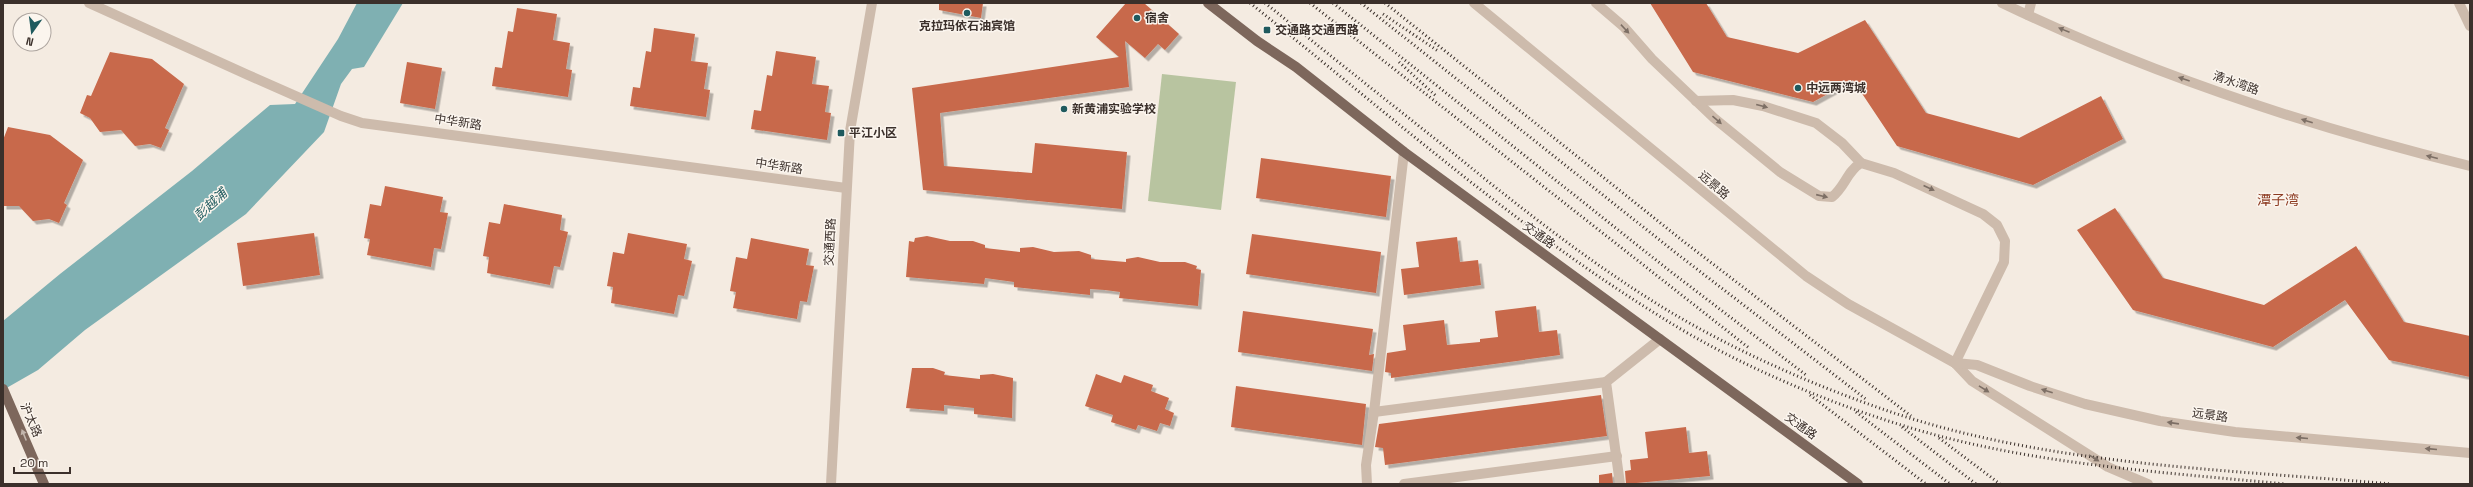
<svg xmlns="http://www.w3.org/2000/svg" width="2473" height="487" font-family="'Space Grotesk','Noto Sans SC',sans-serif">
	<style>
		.green { fill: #b8c4a0 }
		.water { fill: #7fb0b2 }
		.building { fill: #c8694b; filter: url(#shadow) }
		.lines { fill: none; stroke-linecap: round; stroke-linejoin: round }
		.minor { stroke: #cdbbac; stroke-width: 10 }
		.major { stroke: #7d675c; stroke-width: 10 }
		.rail { stroke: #3b302b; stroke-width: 3; stroke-dasharray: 1 3; stroke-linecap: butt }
		.oneway { fill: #7d6f65 }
		.oneway2 { fill: #c2b5ac }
		.poi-dot { fill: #1f5a5e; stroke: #fbf5ee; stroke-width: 1.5 }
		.labels { text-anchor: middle; stroke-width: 3; stroke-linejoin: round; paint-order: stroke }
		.poi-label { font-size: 12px; font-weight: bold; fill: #3b302b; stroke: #fbf5ee; text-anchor: start }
		.street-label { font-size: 12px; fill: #3b302b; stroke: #fbf5ee }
		.water-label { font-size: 13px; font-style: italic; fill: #1f5a5e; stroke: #fbf5ee }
		.quarter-label { font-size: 14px; fill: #8c3b22; stroke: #fbf5ee }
	</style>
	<defs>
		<filter id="shadow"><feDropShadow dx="3.5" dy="3.5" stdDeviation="0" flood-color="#0004"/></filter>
	</defs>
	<rect width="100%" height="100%" fill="#f4ebe1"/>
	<path class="green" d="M1162 74 1236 82 1221 210 1148 201Z"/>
	<path class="water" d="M357 3H403L364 67 352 69 341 84 324 132 246 214 85 330 38 370 3 390V321L60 274 192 171 270 105 295 104 338 39Z"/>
	<g class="building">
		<path d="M939 3H983L981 18 939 10Z"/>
		<path d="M1126 3H1144L1179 34 1165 50 1158 44 1145 58 1125 41 1129 87 940 113 944 166 1032 173 1035 143 1127 152 1122 209 923 190 912 88 1119 57 1096 37Z"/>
		<path d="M1650 3H1706L1727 37 1798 53 1865 20 1926 113 2019 138 2101 96 2123 139 2033 185 1897 146 1853 80 1813 102 1693 72Z"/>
		<path d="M517 8 557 14 553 40 570 43 566 69 572 70 568 97 492 86 495 67 502 68 508 31 513 32Z"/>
		<path d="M654 28 695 34 691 61 708 63 704 89 710 90 706 117 630 106 633 87 640 88 646 51 651 52Z"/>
		<path d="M776 51 816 57 812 84 829 86 825 112 831 113 827 140 751 129 754 110 761 111 767 75 772 76Z"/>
		<path d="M110 52 152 59 184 84 165 128 169 130 161 148 150 144 135 146 121 130 100 132 90 118 80 113 87 95 91 96Z"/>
		<path d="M407 62 442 68 435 109 400 103Z"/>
		<path d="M8 127 50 135 83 160 64 203 67 205 59 223 49 219 33 221 19 206H3V140Z"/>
		<path d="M1261 158 1391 176 1386 217 1256 198Z"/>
		<path d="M385 186 443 197 440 212 448 213 441 249 434 248 431 267 367 255 370 239 364 238 370 204 381 206Z"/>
		<path d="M504 204 562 215 560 230 568 232 560 267 554 266 550 285 487 273 489 257 483 256 489 222 500 224Z"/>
		<path d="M2115 208 2163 278 2264 305 2356 246 2404 322 2470 336V377L2389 360 2345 300 2273 347 2133 310 2077 230Z"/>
		<path d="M314 233 320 275 243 286 237 243Z"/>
		<path d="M628 233 687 244 684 259 692 261 684 296 678 295 674 314 611 303 613 287 607 286 613 252 624 254Z"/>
		<path d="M1252 234 1381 252 1376 293 1246 274Z"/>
		<path d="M927 236 950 241H973L985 245V248L1020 252V248L1033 247 1054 252 1079 251 1091 255V259L1126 262V259L1138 257 1160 262H1185L1197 266 1196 269 1201 270 1198 306 1119 298 1120 292 1105 290 1090 289V295L1014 287V282L985 278 984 284 906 277 909 241 914 242 915 238Z"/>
		<path d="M1457 237 1460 262 1478 260 1481 285 1404 295 1401 269 1419 267 1416 242Z"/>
		<path d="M751 238 809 249 806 265 814 266 807 302 800 301 797 319 733 308 736 292 730 291 736 257 747 259Z"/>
		<path d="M1536 306 1539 332 1557 330 1560 355 1391 378V373L1385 372 1387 353 1406 350 1403 325 1444 320 1447 345 1480 342V339L1498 337 1495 311Z"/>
		<path d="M1243 311 1373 329 1369 355 1374 354 1372 371 1238 352Z"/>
		<path d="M912 368H933L945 372 944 375 980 379V375L993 374 1013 378 1012 418 974 414V408L944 405V411L906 408Z"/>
		<path d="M1096 374 1121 383 1124 375 1153 385 1151 391 1169 398 1165 409 1174 413 1170 426 1160 423 1157 431 1138 425 1136 430 1111 422 1113 415 1085 406Z"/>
		<path d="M1236 386 1366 404 1362 445 1231 427Z"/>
		<path d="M1601 395 1607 436 1385 465 1383 448 1375 447 1379 424Z"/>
		<path d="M1686 427 1689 453 1707 451 1710 476 1626 484 1625 471 1631 470 1630 460 1648 458 1645 432Z"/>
		<path d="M1612 473 1613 484H1599V475Z"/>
	</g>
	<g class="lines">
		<g class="minor">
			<path d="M89 3 248 75 341 116 362 123 846 188"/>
			<path d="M1474 3 1806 276 1848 304 1955 363 1972 381 2108 467 2148 484"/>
			<path d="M1596 3 1624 27 1652 59 1714 118 1780 172 1819 196 1832 197C1845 187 1847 171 1861 163L1894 173 1983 214 1997 225 2005 241 2004 262 1955 363"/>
			<path d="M2002 3C2150 74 2310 127 2470 166"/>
			<path d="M2459 3 2470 26"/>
			<path d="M2028 15 2031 3"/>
			<path d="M1696 101 1733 100 1763 106 1816 123 1842 143 1861 163"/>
			<path d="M1955 363 1977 365 2030 386 2085 404 2160 421 2235 432 2470 453"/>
			<path d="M1374 412 1606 382"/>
			<path d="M831 484 850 131 872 3"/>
			<path d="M1367 484 1366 465 1374 412 1404 152"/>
			<path d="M1404 484 1617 456"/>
			<path d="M1620 484 1606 382 1660 339"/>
		</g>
		<g class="major">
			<path d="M1208 3 1257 41 1296 67 1404 152 1858 484"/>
			<path d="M3 389 44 484"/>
		</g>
		<g class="rail">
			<path d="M1250 3C1384 110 1515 227 1661 317 1743 369 1853 414 1947 438 2058 466 2171 473 2285 484"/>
			<path d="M1265 3C1326 52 1387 101 1448 149 1518 206 1590 263 1667 310 1737 352 1815 386 1891 412 2051 466 2225 469 2391 484"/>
			<path d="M1310 3 1749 348"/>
			<path d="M1333 3 1666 268 1806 375"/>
			<path d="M1361 3 1676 253 1867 400"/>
			<path d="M1385 3 1683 241 1911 416"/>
			<path d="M1383 14 1438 51"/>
			<path d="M1399 62 1436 96"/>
			<path d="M1810 395 1926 484"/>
			<path d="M1856 412 1950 484"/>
			<path d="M1902 427 1976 484"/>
			<path d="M1939 438 2000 484"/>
		</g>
	</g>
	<defs><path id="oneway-solid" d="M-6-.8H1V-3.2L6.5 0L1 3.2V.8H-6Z"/></defs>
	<g class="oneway">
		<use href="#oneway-solid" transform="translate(1625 29) rotate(47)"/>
		<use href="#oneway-solid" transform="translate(2064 30) rotate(-158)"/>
		<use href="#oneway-solid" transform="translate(2184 79) rotate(-161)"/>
		<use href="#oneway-solid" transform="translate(1762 106) rotate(15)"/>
		<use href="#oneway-solid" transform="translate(1717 120) rotate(41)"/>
		<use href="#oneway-solid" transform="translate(2307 121) rotate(-163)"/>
		<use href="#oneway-solid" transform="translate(2432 157) rotate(-166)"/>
		<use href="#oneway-solid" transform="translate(1929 188) rotate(25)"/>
		<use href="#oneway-solid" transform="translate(1822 196) rotate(13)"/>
		<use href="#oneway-solid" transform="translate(1984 389) rotate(32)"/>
		<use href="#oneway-solid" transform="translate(2047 391) rotate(-162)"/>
		<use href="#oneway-solid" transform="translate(2173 423) rotate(-172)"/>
		<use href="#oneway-solid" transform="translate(2302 438) rotate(-175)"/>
		<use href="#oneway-solid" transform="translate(2431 449) rotate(-175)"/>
		<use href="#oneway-solid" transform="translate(2094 458) rotate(32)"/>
	</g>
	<use class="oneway2" href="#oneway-solid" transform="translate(24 435) rotate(-112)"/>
	<g class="poi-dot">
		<circle cx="967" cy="13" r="4"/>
		<circle cx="1137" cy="18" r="4"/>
		<rect x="1263" y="26" width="8" height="8" rx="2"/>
		<circle cx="1798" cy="88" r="4"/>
		<circle cx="1064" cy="109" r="4"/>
		<rect x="837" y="129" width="8" height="8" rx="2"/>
	</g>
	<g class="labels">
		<g class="poi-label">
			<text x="1145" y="22">宿舍</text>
			<text x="967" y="30" text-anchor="middle">克拉玛依石油宾馆</text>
			<text x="1275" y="34">交通路交通西路</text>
			<text x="1806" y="92">中远两湾城</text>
			<text x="1072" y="113">新黄浦实验学校</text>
			<text x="849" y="137">平江小区</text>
		</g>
		<g class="street-label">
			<text transform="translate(2236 83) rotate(19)" y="4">清水湾路</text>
			<text transform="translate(458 122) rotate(8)" y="4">中华新路</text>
			<text transform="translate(779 166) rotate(8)" y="4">中华新路</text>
			<text transform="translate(1714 185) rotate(40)" y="4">远景路</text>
			<text transform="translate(1539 235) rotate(36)" y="4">交通路</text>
			<text transform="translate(830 242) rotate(-87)" y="4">交通西路</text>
			<text transform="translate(2210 415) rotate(8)" y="4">远景路</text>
			<text transform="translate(31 420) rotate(67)" y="4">沪太路</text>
			<text transform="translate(1801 426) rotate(36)" y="4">交通路</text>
		</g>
		<g class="water-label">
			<text transform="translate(210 204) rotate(-43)" y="5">彭越浦</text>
		</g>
		<g class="quarter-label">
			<text x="2278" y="205">潭子湾</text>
		</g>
	</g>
	<rect width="2473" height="487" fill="none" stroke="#3b302b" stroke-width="8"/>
	<g transform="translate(32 32) rotate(194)"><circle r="19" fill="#fbf5ee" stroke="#aea6a0"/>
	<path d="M0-3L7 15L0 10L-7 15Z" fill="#1f5a5e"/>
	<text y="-6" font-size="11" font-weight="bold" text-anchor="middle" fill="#3b302b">N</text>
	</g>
	<path d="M14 467v6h56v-6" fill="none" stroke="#3b302b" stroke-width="2"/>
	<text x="20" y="467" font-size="12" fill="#3b302b" stroke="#fbf5ee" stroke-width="3" paint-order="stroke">20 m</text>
</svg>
